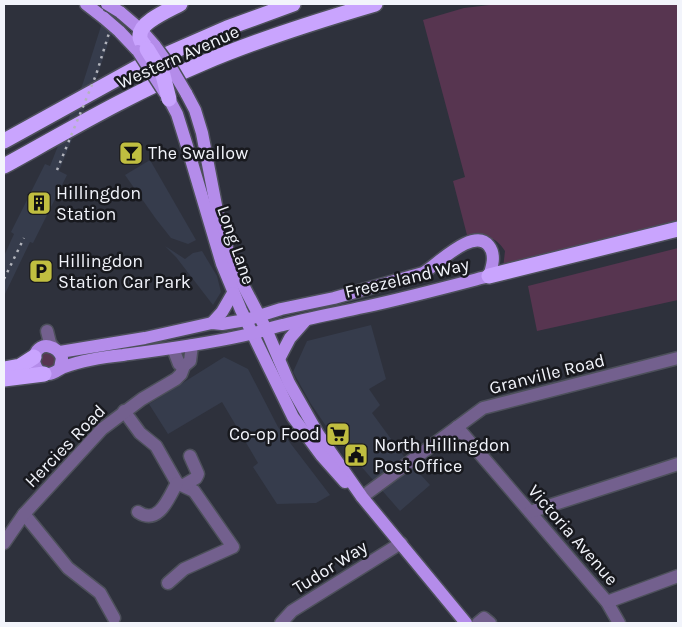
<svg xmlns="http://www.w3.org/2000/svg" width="682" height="627" font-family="Karla,sans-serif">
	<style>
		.built { fill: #363c4c }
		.green { fill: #573550 }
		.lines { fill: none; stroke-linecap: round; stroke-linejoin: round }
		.minor-casing { stroke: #4d505b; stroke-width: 15 }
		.major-casing { stroke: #4d505b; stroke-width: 15 }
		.highway-casing { stroke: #4d505b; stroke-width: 18 }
		.minor { stroke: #73608e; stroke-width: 12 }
		.major { stroke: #b48cea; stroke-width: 12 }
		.highway { stroke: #c9a4fe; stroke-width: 15 }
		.rail { stroke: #b2b4bc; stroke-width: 2.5; stroke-dasharray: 2.5 5; stroke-linecap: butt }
		.major-bridge-casing { stroke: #4d505b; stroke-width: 15; stroke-linecap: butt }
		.highway-bridge-casing { stroke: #4d505b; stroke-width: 18; stroke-linecap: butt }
		.major-bridge { stroke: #b48cea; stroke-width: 12 }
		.highway-bridge { stroke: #c9a4fe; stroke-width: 15 }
		.labels { text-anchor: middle; stroke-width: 5; stroke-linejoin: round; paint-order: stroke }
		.street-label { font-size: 18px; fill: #f2f4fb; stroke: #18191e }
		.poi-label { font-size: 18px; fill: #f2f4fb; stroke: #18191e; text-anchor: start }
	</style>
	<rect width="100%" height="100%" fill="#2e313c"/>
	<g class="built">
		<path d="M108 4H121L94 86 59 171 67 175 33 243 30 242 4 296V256L14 234 11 232 45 164 50 166 83 83Z"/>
		<path d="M150 160 196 240 188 244 171 238 156 219 125 175Z"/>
		<path d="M165 246 185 259 193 253 202 251 217 276 221 292 213 305 176 257Z"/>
		<path d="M371 325 386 379 369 389 380 405 372 413 402 454 430 485 400 511 326 426 311 404 293 372 307 341Z"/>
		<path d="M224 357 248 369 278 427 330 495 316 503 277 504 253 467 258 463 222 402 168 434 149 404Z"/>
	</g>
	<g class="green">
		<path d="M498 4H678V223L503 269 505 251C494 234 486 238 467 235L453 181 465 177 423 20 464 8Z"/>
		<path d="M678 248V300L537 331 528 286Z"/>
		<circle cx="48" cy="360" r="8"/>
	</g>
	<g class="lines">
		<g class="minor-casing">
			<g id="minor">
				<path d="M47 331 50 343 53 347"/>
				<path d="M173 348 179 364 184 366"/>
				<path d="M124 411 140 433 156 446 177 483 194 491 233 547 184 569 168 583"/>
				<path d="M457 427 607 602 619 623"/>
				<path d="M184 485 196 478 198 474 190 456"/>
				<path d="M362 497 483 408 678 358"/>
				<path d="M138 512C159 526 169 497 177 483"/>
				<path d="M530 512 678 464"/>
				<path d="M24 514 68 568 100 593 114 618"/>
				<path d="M4 543 24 514 102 429 142 399 176 379 181 374 184 366 190 361 192 345"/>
				<path d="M607 602 678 576"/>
				<path d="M281 623 292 611 401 543"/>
				<path d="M478 623 484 618 490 623"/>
			</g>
		</g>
		<g class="major-casing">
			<g id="major">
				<path d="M86 4 104 18"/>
				<path d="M120 12 141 30 155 46"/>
				<path d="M119 31 138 51"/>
				<path d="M186 93 195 110 202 133 219 221 231 262 266 329 289 383 318 434 362 497 466 623"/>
				<path d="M169 99 177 114 187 146 222 264 241 310 293 417 321 455 345 482"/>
				<path d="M212 323 222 312 233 293"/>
				<path d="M279 359 290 338 305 321"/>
				<path d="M60 368 62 358C58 346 40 340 35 355 32 364 38 374 47 374 54 375 58 369 64 367 83 360 103 357 123 355 166 349 208 344 250 334 261 332 272 327 283 325 309 318 337 313 364 307 406 298 447 287 489 276 492 267 496 255 489 246 474 226 437 265 423 273L334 298 281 309 246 320 222 324 212 323 145 338 60 352"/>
			</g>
		</g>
		<g class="highway-casing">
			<g id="highway">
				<path d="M147 49C144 45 139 40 140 35 140 22 169 10 180 4"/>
				<path d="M4 141 140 66 227 28 293 4"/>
				<path d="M4 166C69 130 134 92 203 63 259 39 317 21 375 4"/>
				<path d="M489 276 678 229"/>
				<path d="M4 369 20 366 34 357"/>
				<path d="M4 379 44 374"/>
			</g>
		</g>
		<use href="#minor" class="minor"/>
		<use href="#major" class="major"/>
		<use href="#highway" class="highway"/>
		<g class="rail">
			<path d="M57 170 96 75 118 4"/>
			<path d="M4 279 24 238"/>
		</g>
		<g class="major-bridge-casing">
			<g id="major-bridge">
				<path d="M107 4 120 12"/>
				<path d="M104 18 119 31"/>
				<path d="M155 46 173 71 186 93"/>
				<path d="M138 51 165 93"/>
			</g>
		</g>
		<g class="highway-bridge-casing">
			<path id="highway-bridge" d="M147 49 163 75 169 99"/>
		</g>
		<use href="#major-bridge" class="major-bridge"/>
		<use href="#highway-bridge" class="highway-bridge"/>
	</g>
	<defs>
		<g id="bar-square" transform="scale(1.25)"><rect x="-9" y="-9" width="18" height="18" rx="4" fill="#c0be40" stroke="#18191e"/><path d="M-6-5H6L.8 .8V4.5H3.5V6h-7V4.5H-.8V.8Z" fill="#111"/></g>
		<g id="building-square" transform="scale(1.25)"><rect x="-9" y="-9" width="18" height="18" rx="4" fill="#c0be40" stroke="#18191e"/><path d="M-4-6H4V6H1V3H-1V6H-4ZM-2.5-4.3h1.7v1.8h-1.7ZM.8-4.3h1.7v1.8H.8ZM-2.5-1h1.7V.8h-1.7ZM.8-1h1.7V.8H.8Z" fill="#111"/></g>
		<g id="parking-square" transform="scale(1.25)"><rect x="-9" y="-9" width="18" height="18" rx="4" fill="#c0be40" stroke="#18191e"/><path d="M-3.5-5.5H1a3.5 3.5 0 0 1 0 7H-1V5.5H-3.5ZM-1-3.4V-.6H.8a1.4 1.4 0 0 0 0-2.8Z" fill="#111"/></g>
		<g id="supermarket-square" transform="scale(1.25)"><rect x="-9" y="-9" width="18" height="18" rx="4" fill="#c0be40" stroke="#18191e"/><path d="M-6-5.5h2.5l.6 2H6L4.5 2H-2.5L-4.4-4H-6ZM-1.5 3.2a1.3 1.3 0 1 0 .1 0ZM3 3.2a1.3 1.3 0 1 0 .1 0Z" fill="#111"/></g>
		<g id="civic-square" transform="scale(1.25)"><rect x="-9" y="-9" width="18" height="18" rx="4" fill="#c0be40" stroke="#18191e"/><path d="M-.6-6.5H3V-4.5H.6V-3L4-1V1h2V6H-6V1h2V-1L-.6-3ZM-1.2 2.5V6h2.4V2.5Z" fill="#111"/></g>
	</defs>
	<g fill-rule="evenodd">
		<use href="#bar-square" x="131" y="153"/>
		<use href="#building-square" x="39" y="203"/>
		<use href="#parking-square" x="41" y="271"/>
		<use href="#supermarket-square" x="338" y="434"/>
		<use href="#civic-square" x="356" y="455"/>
	</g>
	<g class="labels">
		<g class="street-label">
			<text transform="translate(178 57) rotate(-24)" y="6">Western Avenue</text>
			<text transform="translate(236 245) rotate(71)" y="6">Long Lane</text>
			<text transform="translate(407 278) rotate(-13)" y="6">Freezeland Way</text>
			<text transform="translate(547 374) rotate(-14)" y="6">Granville Road</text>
			<text transform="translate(65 446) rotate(-46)" y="6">Hercies Road</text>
			<text transform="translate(573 535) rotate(49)" y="6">Victoria Avenue</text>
			<text transform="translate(330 567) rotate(-32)" y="6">Tudor Way</text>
		</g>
		<g class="poi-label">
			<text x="148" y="159">The Swallow</text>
			<text x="56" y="199">Hillingdon<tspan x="56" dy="21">Station</tspan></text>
			<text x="58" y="267">Hillingdon<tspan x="58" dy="21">Station Car Park</tspan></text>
			<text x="320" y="440" text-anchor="end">Co-op Food</text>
			<text x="374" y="451">North Hillingdon<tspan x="374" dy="21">Post Office</tspan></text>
		</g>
	</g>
	<rect width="682" height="627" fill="none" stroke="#f2f4fb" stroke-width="10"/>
</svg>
